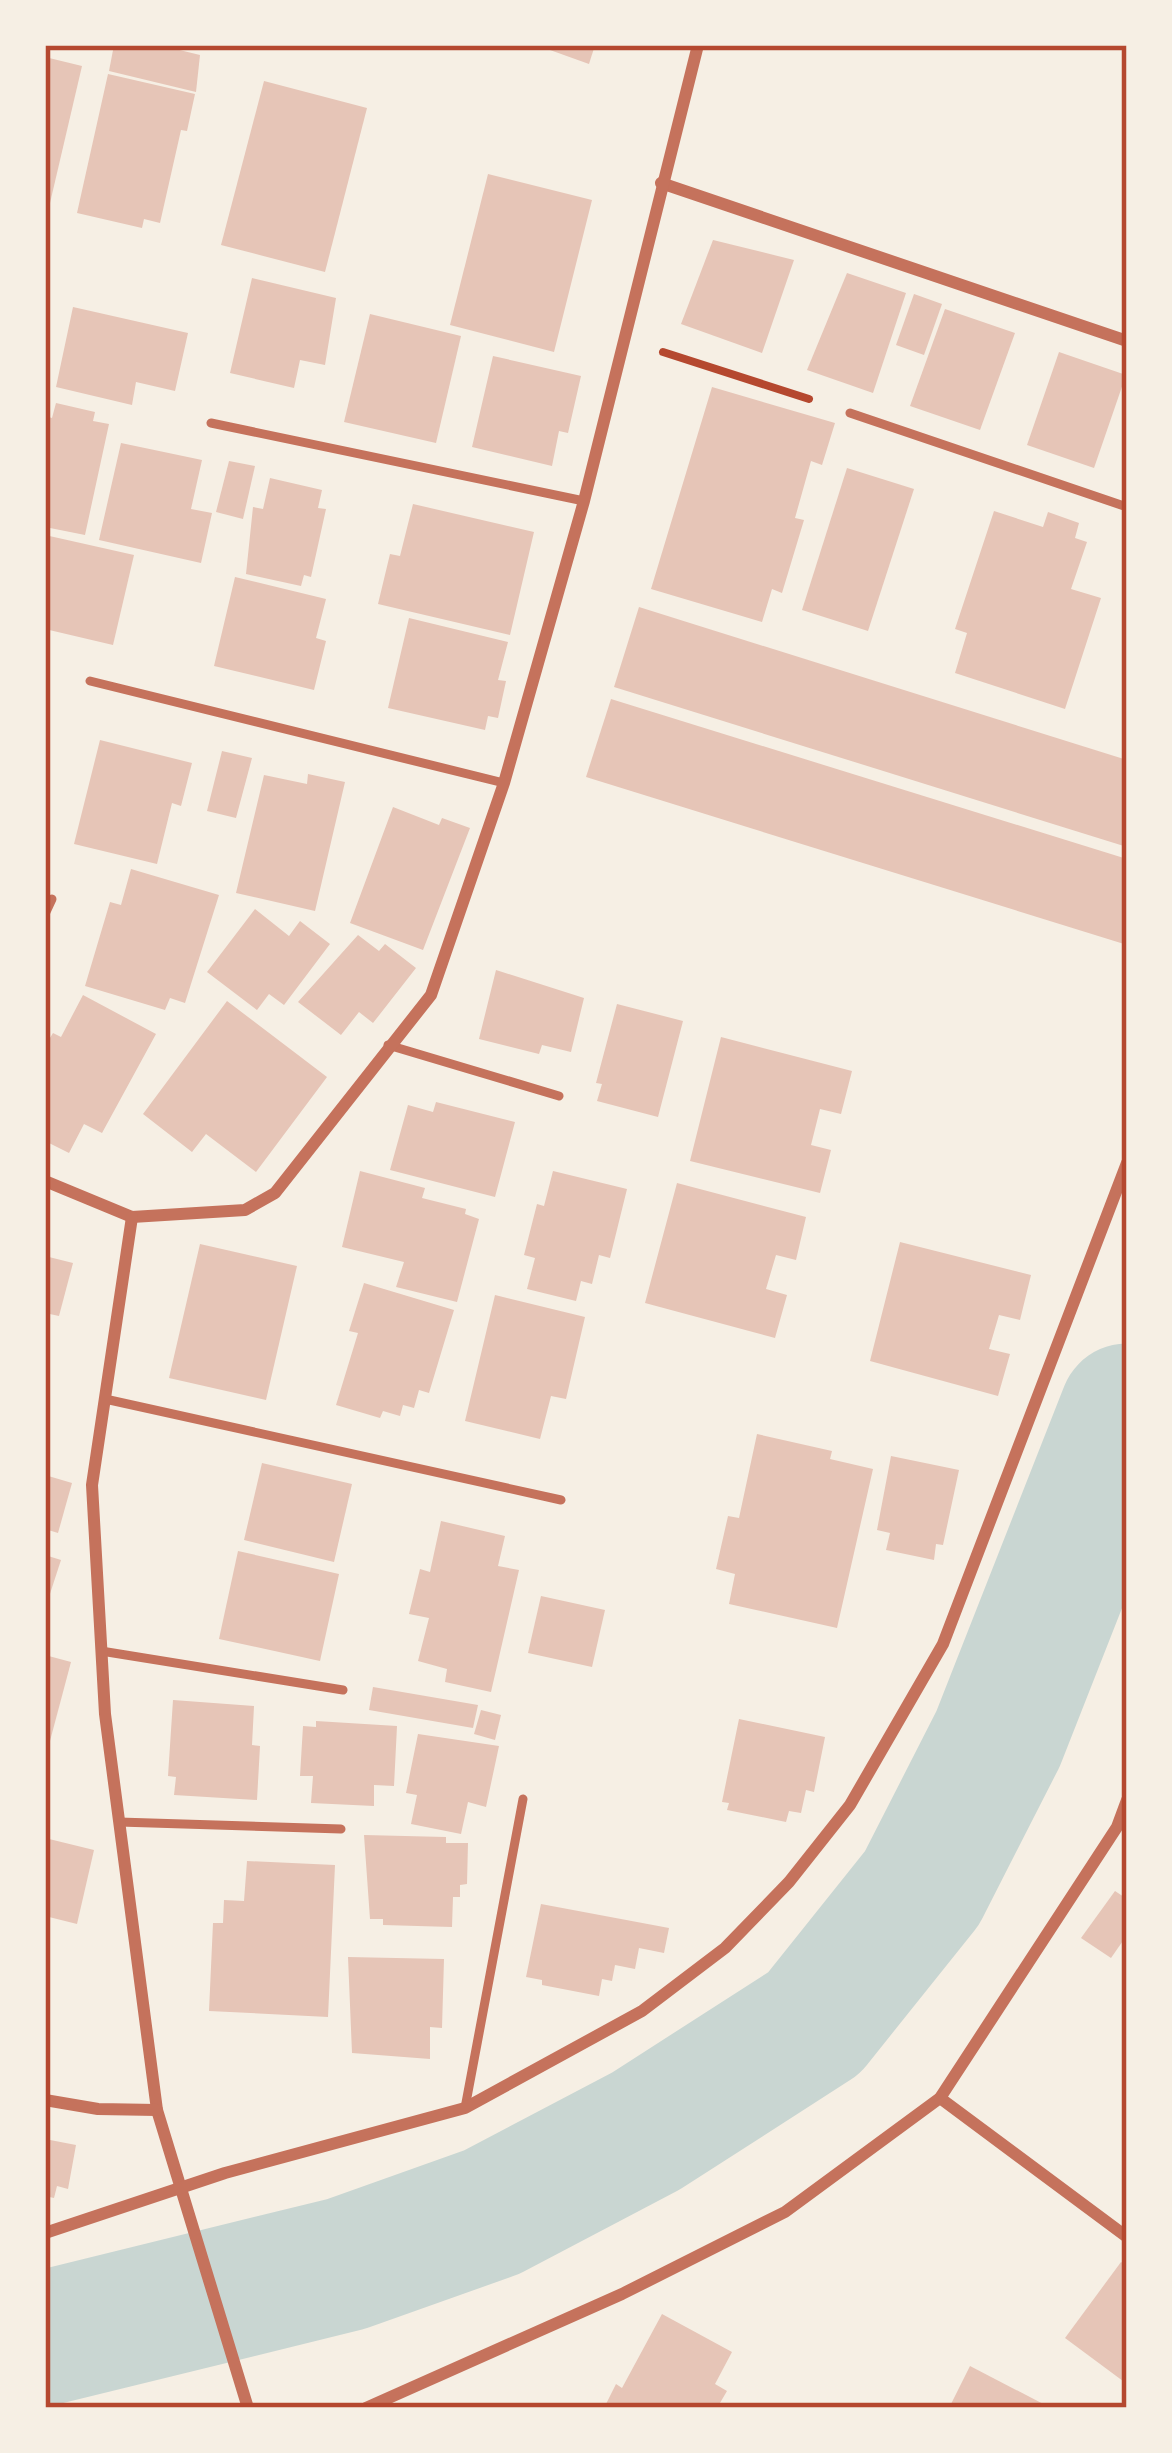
<svg xmlns="http://www.w3.org/2000/svg" width="1172" height="2453" font-family="Quicksand,sans-serif">
	<style>
		.lines { fill: none; stroke-linecap: round; stroke-linejoin: round }
		.river { stroke: #c9d6d2; stroke-width: 135 }
		.building { fill: #e6c5b7 }
		.path { stroke: #b5482f; stroke-width: 8 }
		.service { stroke: #c5725c; stroke-width: 9 }
		.minor { stroke: #c5725c; stroke-width: 12 }
		.neatline { fill: none; stroke: #b5482f; stroke-width: 4.5 }
	</style>
	<rect width="100%" height="100%" fill="#f6efe4"/>
	<g class="lines">
		<path class="river" d="M45 2338 346 2264 492 2212 646 2131 814 2023 922 1888 998 1739 1127 1411"/>
	</g>
	<g class="building">
		<path d="M114 45H159L200 55 196 92 109 71Z"/>
		<path d="M536 45H595L589 64Z"/>
		<path d="M45 57 82 66 50 203 45 201Z"/>
		<path d="M108 74 195 94 187 131 181 130 160 223 144 219 142 228 77 213Z"/>
		<path d="M264 81 367 108 325 272 221 245Z"/>
		<path d="M488 174 592 200 554 352 450 325Z"/>
		<path d="M713 240 794 260 762 353 681 324Z"/>
		<path d="M847 273 906 293 873 393 807 370Z"/>
		<path d="M252 278 336 298 325 365 300 360 294 388 230 373Z"/>
		<path d="M914 294 942 304 924 355 896 345Z"/>
		<path d="M73 307 188 333 175 391 136 382 132 405 56 387Z"/>
		<path d="M945 309 1015 333 980 430 910 406Z"/>
		<path d="M370 314 461 336 436 443 344 422Z"/>
		<path d="M1059 352 1126 375 1094 468 1027 445Z"/>
		<path d="M493 356 581 376 568 433 559 431 552 466 472 447Z"/>
		<path d="M712 387 835 423 822 465 811 461 795 518 804 520 782 593 772 589 762 622 651 589Z"/>
		<path d="M56 403 95 412 93 421 109 424 85 535 45 527V416L52 418Z"/>
		<path d="M121 443 202 460 191 509 212 513 201 563 99 540Z"/>
		<path d="M229 461 255 466 243 519 216 512Z"/>
		<path d="M847 468 914 489 868 631 802 610Z"/>
		<path d="M270 478 322 490 318 508 326 509 311 577 304 575 301 586 246 574 253 507 263 509Z"/>
		<path d="M413 504 534 532 510 635 378 604 390 554 400 556Z"/>
		<path d="M994 511 1043 527 1048 512 1079 523 1075 538 1087 542 1071 589 1101 598 1065 709 955 673 967 633 955 629Z"/>
		<path d="M45 535 134 555 113 645 45 629Z"/>
		<path d="M235 577 326 599 316 638 326 641 314 690 214 666Z"/>
		<path d="M639 607 1127 760V847L614 687Z"/>
		<path d="M409 618 508 642 498 680 506 681 498 718 488 716 485 730 388 708Z"/>
		<path d="M611 699 1127 859 1124 944 586 777Z"/>
		<path d="M100 740 192 763 181 806 172 803 157 864 74 844Z"/>
		<path d="M222 751 252 758 236 818 207 811Z"/>
		<path d="M308 774 345 782 315 911 236 893 264 775 307 784Z"/>
		<path d="M393 807 439 825 442 818 470 828 423 950 350 923Z"/>
		<path d="M131 869 219 895 185 1003 170 998 165 1010 85 986 110 902 121 905Z"/>
		<path d="M255 909 289 936 300 921 330 944 284 1005 269 994 257 1010 207 972Z"/>
		<path d="M358 935 379 951 385 944 416 968 373 1023 359 1012 341 1035 298 1002Z"/>
		<path d="M496 970 584 998 571 1052 542 1045 539 1054 479 1039Z"/>
		<path d="M83 995 156 1034 102 1133 84 1124 69 1153 45 1141V1046L53 1033 61 1037Z"/>
		<path d="M227 1001 327 1077 256 1172 206 1134 192 1152 143 1114Z"/>
		<path d="M617 1004 683 1021 658 1117 597 1101 602 1084 596 1083Z"/>
		<path d="M721 1037 852 1071 841 1114 820 1109 811 1145 831 1150 820 1193 690 1161Z"/>
		<path d="M436 1102 515 1122 495 1197 390 1170 408 1105 433 1112Z"/>
		<path d="M360 1171 425 1188 422 1198 466 1209 465 1214 479 1219 457 1302 396 1287 404 1262 342 1247Z"/>
		<path d="M553 1171 627 1189 610 1258 599 1255 592 1284 581 1281 576 1301 527 1289 535 1258 524 1255 537 1204 544 1206Z"/>
		<path d="M677 1183 806 1217 796 1260 776 1255 766 1289 787 1295 775 1338 645 1303Z"/>
		<path d="M900 1242 1031 1275 1020 1320 999 1315 989 1349 1010 1354 998 1396 870 1361Z"/>
		<path d="M200 1244 297 1266 266 1400 169 1378Z"/>
		<path d="M45 1256 73 1263 59 1316 45 1313Z"/>
		<path d="M364 1283 454 1310 429 1393 419 1390 414 1408 403 1405 400 1416 383 1411 380 1418 336 1405 358 1333 349 1331Z"/>
		<path d="M495 1295 585 1317 566 1399 551 1396 540 1439 465 1421Z"/>
		<path d="M757 1434 832 1451 830 1459 873 1469 837 1628 729 1604 735 1574 716 1569 728 1516 739 1518Z"/>
		<path d="M891 1456 959 1470 943 1545 936 1544 934 1560 886 1550 890 1533 877 1530Z"/>
		<path d="M262 1463 352 1484 334 1562 244 1540Z"/>
		<path d="M45 1475 72 1483 58 1533 45 1529Z"/>
		<path d="M441 1521 505 1536 498 1566 519 1570 491 1692 445 1682 447 1669 418 1661 429 1618 409 1614 420 1569 430 1572Z"/>
		<path d="M238 1551 339 1574 320 1661 219 1639Z"/>
		<path d="M45 1555 61 1560 46 1606H45Z"/>
		<path d="M541 1596 605 1610 592 1667 528 1653Z"/>
		<path d="M45 1655 71 1662 46 1756H45Z"/>
		<path d="M373 1687 478 1705 473 1728 369 1710Z"/>
		<path d="M173 1700 254 1706 252 1745 260 1746 257 1800 174 1795 176 1777 168 1776Z"/>
		<path d="M481 1710 501 1715 495 1740 474 1734Z"/>
		<path d="M739 1719 825 1737 814 1792 806 1790 801 1813 789 1811 786 1822 727 1810 729 1803 722 1802Z"/>
		<path d="M316 1721 397 1726 394 1786 374 1785V1806L311 1803 313 1776H300L303 1726 316 1727Z"/>
		<path d="M418 1734 499 1746 486 1807 468 1802 461 1834 411 1824 417 1795 406 1793Z"/>
		<path d="M364 1835 446 1837V1843H468L467 1884 460 1885V1897H453L452 1927 383 1925V1919H370Z"/>
		<path d="M45 1838 94 1850 77 1924 45 1916Z"/>
		<path d="M247 1861 335 1865 328 2017 209 2011 213 1923H223L224 1900 244 1901Z"/>
		<path d="M1115 1891 1127 1899V1935L1111 1958 1081 1938Z"/>
		<path d="M541 1904 669 1928 664 1953 639 1948 635 1969 615 1965 612 1981 602 1979 599 1996 542 1985V1980L526 1977Z"/>
		<path d="M348 1957 444 1959 442 2028 430 2027V2059L352 2053Z"/>
		<path d="M45 2139 76 2145 68 2189 57 2186 54 2198 45 2196Z"/>
		<path d="M1121 2262 1127 2266V2384L1065 2338Z"/>
		<path d="M662 2314 732 2352 715 2384 727 2391 717 2408H604L616 2384 622 2388Z"/>
		<path d="M970 2366 1051 2408H949Z"/>
	</g>
	<g class="lines">
		<path class="path" d="M663 352 809 399"/>
		<g class="service">
			<path d="M850 413 1127 507"/>
			<path d="M211 423 584 501"/>
			<path d="M90 681 504 783"/>
			<path d="M45 914 52 899"/>
			<path d="M388 1045 559 1096"/>
			<path d="M105 1399 561 1500"/>
			<path d="M101 1651 343 1690"/>
			<path d="M119 1822 341 1829"/>
			<path d="M465 2108 523 1799"/>
		</g>
		<g class="minor">
			<path d="M661 183 1127 341"/>
			<path d="M45 1181 132 1217 245 1210 275 1193 431 995 504 783 584 501 698 45"/>
			<path d="M132 1217 92 1485 105 1714 157 2110 248 2408"/>
			<path d="M940 2098 1127 2237"/>
			<path d="M45 2100 98 2109 157 2110"/>
			<path d="M45 2233 225 2173 465 2108 642 2011 725 1948 789 1882 850 1805 943 1644 1127 1163"/>
			<path d="M366 2408 622 2294 785 2212 940 2098 1117 1827 1127 1800"/>
		</g>
	</g>
	<rect width="1172" height="2453" fill="none" stroke="#f6efe4" stroke-width="96"/>
	<rect x="48" y="48" width="1076" height="2357" class="neatline"/>
</svg>
